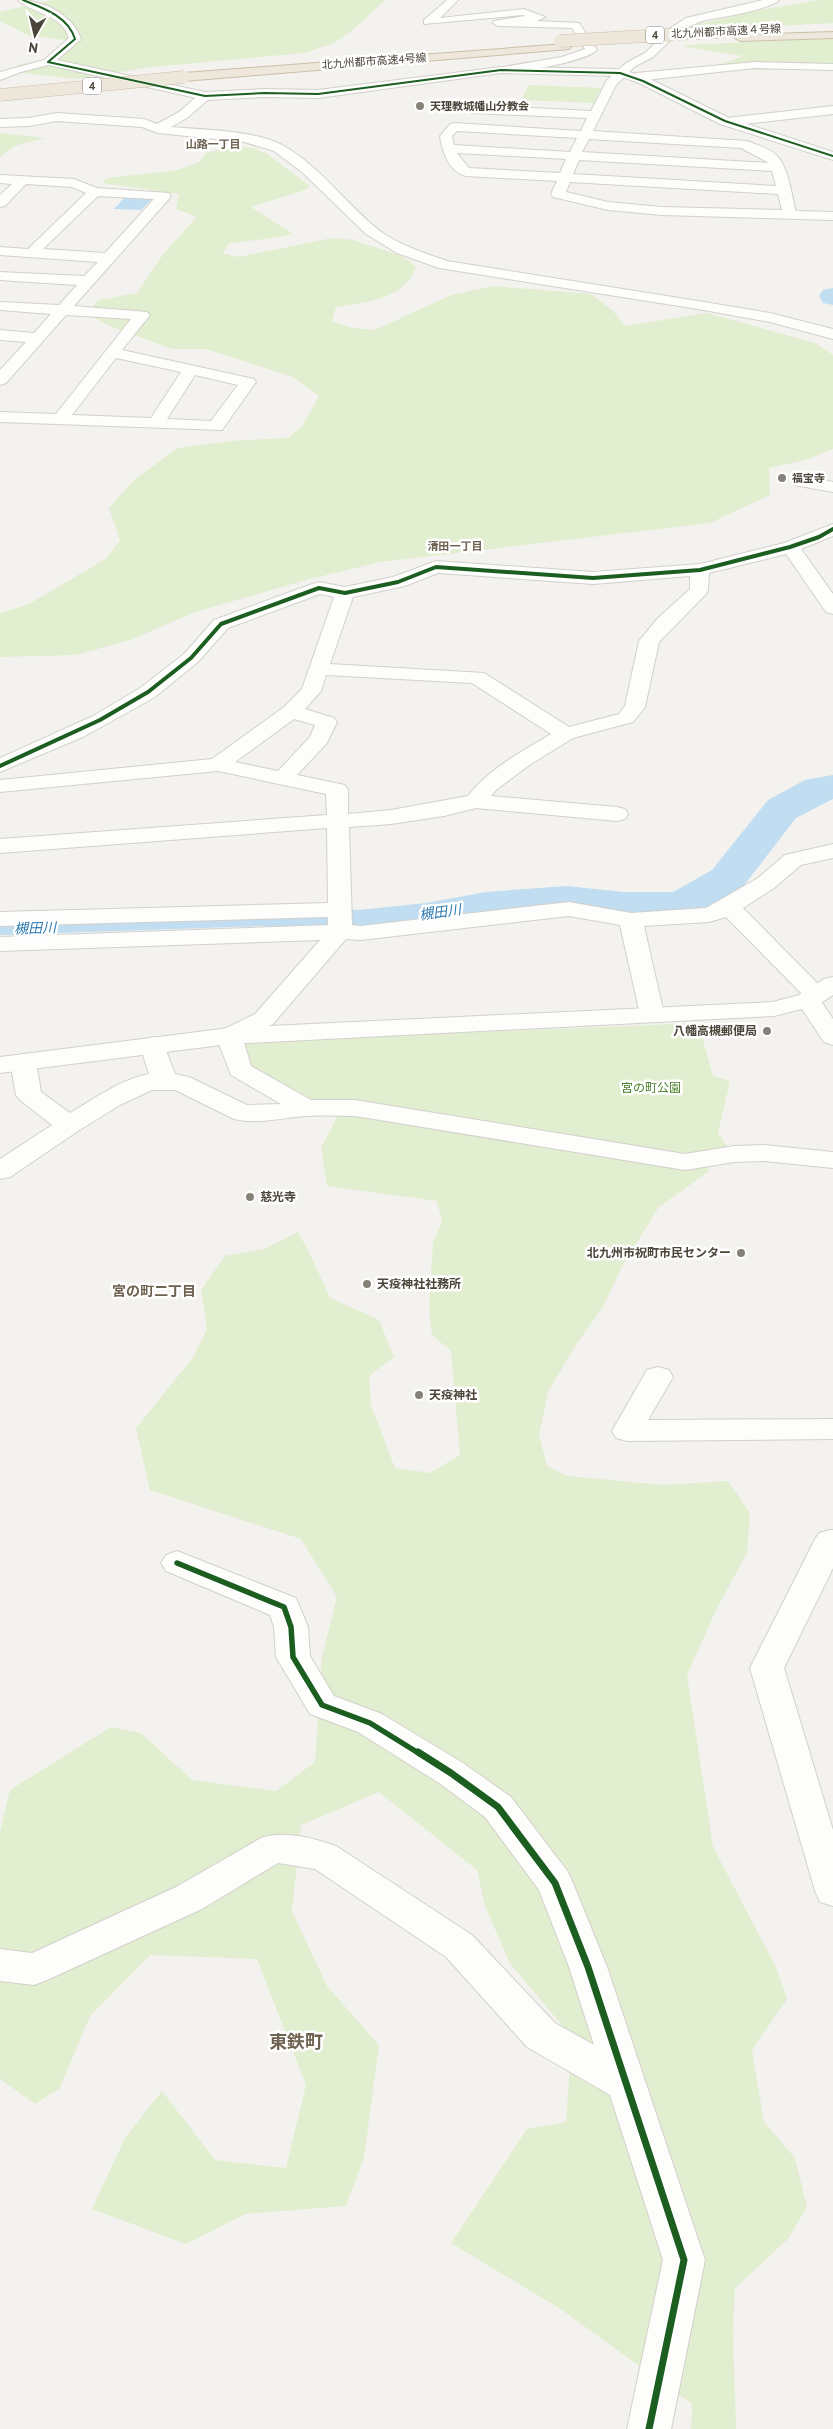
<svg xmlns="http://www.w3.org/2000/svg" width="833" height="2429" font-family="'PT Sans','Noto Sans JP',sans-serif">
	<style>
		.green { fill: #e1eecf }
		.water { fill: #c0ddf1 }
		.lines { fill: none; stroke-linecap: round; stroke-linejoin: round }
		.river { fill: #c0ddf1; fill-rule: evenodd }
		.minor-casing { stroke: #d2d0cb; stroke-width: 2 }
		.tertiary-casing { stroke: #d2d0cb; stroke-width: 2 }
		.motorway-casing { stroke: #ccbfa9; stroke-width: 2 }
		.minor { fill: #fdfdfc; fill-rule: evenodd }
		.tertiary { fill: #fdfdfc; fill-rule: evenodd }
		.motorway { fill: #ede8db; fill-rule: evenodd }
		.motorway-bridge-casing { stroke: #ccbfa9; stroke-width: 13; stroke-linecap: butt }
		.motorway-bridge { stroke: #ede8db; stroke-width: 12 }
		.cycleway-far3-casing { stroke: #fff; stroke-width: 3 }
		.cycleway-far2-casing { stroke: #fff; stroke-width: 6 }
		.cycleway-far1-casing { stroke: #fff; stroke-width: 9 }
		.cycleway-casing { stroke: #fff; stroke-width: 10 }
		.cycleway-far3 { stroke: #1b5e20; stroke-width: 2 }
		.cycleway-far2 { stroke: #1b5e20; stroke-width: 4 }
		.cycleway-far1 { stroke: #1b5e20; stroke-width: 5.5 }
		.cycleway { stroke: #1b5e20; stroke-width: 7 }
		.poi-dot { fill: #868178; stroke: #fff; stroke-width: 2 }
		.labels { text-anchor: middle; stroke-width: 5; stroke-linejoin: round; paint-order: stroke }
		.far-street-label { font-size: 11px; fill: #4b4439; stroke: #fff }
		.shield { fill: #fff; stroke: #817c74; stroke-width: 1 }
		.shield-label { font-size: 11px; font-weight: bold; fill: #4b4439 }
		.far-poi-label { font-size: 11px; font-weight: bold; fill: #4b4439; stroke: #fff; text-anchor: start }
		.far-neighbourhood-label { font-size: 11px; font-weight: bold; fill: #6e6250; stroke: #fff }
		.poi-label { font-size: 12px; font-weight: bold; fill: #4b4439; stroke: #fff; text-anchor: start }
		.park-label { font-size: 12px; fill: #4a7f2a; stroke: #fff }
		.water-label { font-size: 14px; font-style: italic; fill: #2e7ab2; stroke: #fff }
		.neighbourhood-label { font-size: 14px; font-weight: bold; fill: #6e6250; stroke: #fff }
		.near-quarter-label { font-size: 18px; font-weight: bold; fill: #6e6250; stroke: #fff }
	</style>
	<rect width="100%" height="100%" fill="#f4f2ee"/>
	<g class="green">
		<path d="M52 0H385L354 29 334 43 304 53 151 67 75 79 16 72 18 65 56 57 66 50 65 40 30 36 0 21V12Z"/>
		<path d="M818 0H833V23L702 30 691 26 754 11Z"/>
		<path d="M833 38V67L766 70 737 69 716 66 743 56C722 53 704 49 683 47L688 45Z"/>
		<path d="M529 85 601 88 594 103 521 100Z"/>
		<path d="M0 133 45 138 14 146 0 157Z"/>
		<path d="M233 147 253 148 266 153 310 186 305 190 251 207 293 234 274 238 229 243 223 253 238 257 332 238 353 240 402 256 416 267C404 300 366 302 336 307L332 321 352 328 375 330 451 295 493 286 591 294 613 311 625 326 707 313 815 343 833 355V449L809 459 769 468 770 495 710 523 380 562 306 580 195 612 130 640 76 655 0 657V613L29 604 107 558 120 540 109 508 135 479 178 448 231 441 288 438 302 426 319 396 293 377 206 349H172L112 327 98 320 90 310 99 300 137 293 164 253 197 217 176 209 179 194 102 183 108 178 178 170 199 162 206 153Z"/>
		<path d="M698 1023 713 1076 730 1081 718 1133 729 1149 703 1153 709 1171 658 1208 622 1267 603 1307 577 1343 548 1392 539 1435 547 1466 567 1476 664 1485 728 1481 750 1513 747 1553 718 1606 687 1675 713 1847 776 1967 787 1999 752 2050 764 2122 795 2158 807 2207 788 2239 735 2288 733 2333 736 2429H691L692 2404 559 2308 451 2243 527 2129 566 2122 572 2037 509 1962 485 1906 477 1870 379 1792 301 1825 292 1911 327 1986 379 2045 364 2158 346 2206 245 2214 186 2244 92 2209 125 2138 162 2091 215 2160 286 2168 306 2085 257 1959 150 1955 90 2016 60 2088 35 2104 0 2079V1832L10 1790 111 1727 141 1733 192 1780 276 1791 315 1762 322 1657 337 1597 301 1539 150 1490 136 1428 192 1359 207 1330 201 1290 225 1256 264 1249 298 1232 311 1256 330 1298 379 1320 394 1357 369 1376 371 1405 395 1468 430 1473 460 1455 451 1351 432 1335 429 1308 433 1242 442 1221 437 1201 327 1186 321 1148 345 1102 311 1101 247 1064 241 1042Z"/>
	</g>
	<g class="water">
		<path d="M126 196 154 197 141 210 114 209Z"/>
		<path d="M322 916 327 920 263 926 0 935V926Z"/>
	</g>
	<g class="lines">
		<g class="river">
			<path d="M833 288V305L823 303 819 296 823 290Z"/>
			<path d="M833 775V799L796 818 742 888 696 914 681 918H623L567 912 486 918 426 929 359 936 282 933 267 929 260 920 267 911 282 907 359 910 426 903 486 892 567 886 623 892H673L712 870 768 800 805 780Z"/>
		</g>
		<g class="minor-casing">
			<g id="minor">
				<path d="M447 0H458L440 18 524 9 545 17 537 21 579 23 597 50C587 61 511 76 497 72L495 70 497 68 562 57 585 49 572 28 498 26 493 23 494 21 525 16 523 15 424 24V20Z"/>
				<path d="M677 25 681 26V30L653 57 634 67 616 85 593 131 747 141C757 145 769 148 776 155 789 167 791 194 796 211L833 212V220L662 215 608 210 553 197 551 194 557 181 466 176C449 172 442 151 440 136L450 124 454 123 581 131 587 118 472 113 466 109 472 105 591 111 607 80 626 63 645 53 673 26ZM457 131 577 138 570 152 454 145 452 136ZM589 139 741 148 769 163 582 152ZM457 153 566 159 560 173 469 168ZM579 160 772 171 776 186 573 174ZM570 182 778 194 782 210 662 207 608 202 566 192Z"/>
				<path d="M48 59 52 60V64L21 72 0 80V72Z"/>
				<path d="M755 62 833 64V70L755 68 636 81 630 77 636 73Z"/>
				<path d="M205 92 209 93 211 96 209 99 187 118 171 127C203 130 256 130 284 146 319 166 344 201 375 227 395 244 422 252 447 261L698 301 770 313 833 329V339L770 322 698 309 439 268 397 253 366 234 303 173 274 151 244 142 158 133 142 127 57 121 29 126 0 127V119L29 118 57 113 144 119 157 124 179 112 201 93Z"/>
				<path d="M833 106V114L727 126 721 122 727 118Z"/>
				<path d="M0 175 74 179 97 188 169 193 171 196 169 199 74 306 147 312 150 315 122 350 254 379 256 382 222 430 0 422V412L56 414 131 319 66 315 6 383 0 385V370L26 342 0 340V330L34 333 51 314 0 310V302L59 305 77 285 0 280V272L84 276 98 262 0 255V247L28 249 86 193 72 187 26 184 5 206 0 207V195L12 184 0 183ZM98 196 154 199 105 253 43 249ZM116 358 181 372 151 418 72 415ZM195 375 238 385 211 421 167 419Z"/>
				<path d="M800 476 833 482V492L794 485 791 481 794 477Z"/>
				<path d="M833 524V536L801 549 833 594V614L826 612 786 554 709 573 708 590 706 594 659 642 645 707 633 722 573 738 528 766 496 790 491 796 617 807 625 809 628 814 625 819 617 821 476 808 444 816 391 824 349 827 352 925 361 926 569 902 631 913 706 908 758 878 785 855 833 844V858L801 865 774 888 743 908 829 995 826 1000 821 1001 833 1019V1045L824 1042 796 1000 802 994 726 917 709 922 644 926 664 1014 661 1019 652 1021 643 1019 640 1014 620 925 569 916 361 940 346 939 273 1024 243 1039 251 1066 311 1100H355L685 1154 734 1146 764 1145 833 1152V1168L764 1161 734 1162 685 1170 355 1116C339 1116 323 1115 308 1116 283 1117 259 1125 234 1119L175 1090H152L120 1105 78 1131 10 1177 0 1179V1159L52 1125 20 1100 16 1095 10 1062 14 1057 23 1054 32 1057 36 1062 41 1092 70 1113C94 1099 121 1079 149 1074L140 1045 144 1040 153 1037 162 1040 175 1074 189 1077 247 1105 281 1104 231 1075 216 1036 220 1031 255 1014 320 940 0 951V937L328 925V917L0 926V912L328 903 327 828 0 853V839L327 815 326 794 218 771 0 792V780L212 759 284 707 302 689 334 597 320 594 228 628 198 662 155 697 83 737 0 772V758L93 716 140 688 184 654 214 620 312 584 319 582 345 587 393 577 436 561 593 572 700 564 784 543ZM438 573 593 584 690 576V589L657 619 639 641 625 706 619 714 569 727 484 673 330 664 353 597 405 586ZM326 675 472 683 551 734C521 752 490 768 468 796L391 810 348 814V790L345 785 297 775 327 743 337 722 334 718 305 709 321 691ZM294 719 315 725 310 737 278 771 235 762Z"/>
				<path d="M658 1367 669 1370 673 1377 648 1420 833 1419V1439L627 1441 616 1438 612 1431 643 1377 647 1370Z"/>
				<path d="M830 1530H833V1568L784 1668 833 1830V1906L820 1902 815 1891 750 1668 814 1541 819 1533Z"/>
				<path d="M177 1551 296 1598 308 1627 310 1656 334 1696 382 1714 463 1763 511 1797 568 1872 573 1883 607 1967 705 2260 671 2429H627L663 2260 610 2095 527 2047 446 1957 315 1869 278 1863 202 1909 47 1980 34 1985 0 1981V1949L32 1953 176 1887 261 1838C284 1830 314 1838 336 1846L472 1935 555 2023 594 2045 569 1967 539 1890 485 1817 439 1783 358 1732 310 1714 276 1657 274 1627 270 1615 166 1571 161 1563 166 1555Z"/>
			</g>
		</g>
		<g class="tertiary-casing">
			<g id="tertiary">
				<path d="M18 0C43 0 72 14 81 39L79 41 57 60 205 92 264 89 318 90 501 67 620 69 648 78 729 118 833 152V160L720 124 639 83 620 76 501 73 318 98 264 97 205 100 44 64V60L69 38C61 13 34 15 18 0Z"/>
				<path d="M763 0H779C769 10 722 17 706 20 697 22 681 32 673 30L671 28 686 18Z"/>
				<path d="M833 977V995L817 1005 774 1016 229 1044 0 1073V1057L229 1028 773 1002 799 995 824 979Z"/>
			</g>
		</g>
		<g class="motorway-casing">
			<g id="motorway">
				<path d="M833 32V38L741 41 735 38 741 35Z"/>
				<path d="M565 44 571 47 569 49 184 81 178 77 184 73Z"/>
			</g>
		</g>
		<use href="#minor" class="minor"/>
		<use href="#tertiary" class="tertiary"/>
		<use href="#motorway" class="motorway"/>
		<g class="motorway-bridge-casing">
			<g id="motorway-bridge">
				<path d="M560 41 750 30"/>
				<path d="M0 95 184 77"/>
			</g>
		</g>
		<use href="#motorway-bridge" class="motorway-bridge"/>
		<g class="cycleway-far3-casing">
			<path id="cycleway-far3" d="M23 0C43 8 68 16 75 39L48 62 205 96 264 93 318 94 501 70 620 73 643 81 725 121 833 156"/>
		</g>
		<g class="cycleway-far2-casing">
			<path id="cycleway-far2" d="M0 766 100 720 148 692 191 658 221 624 319 588 345 593 398 582 436 567 593 578 700 570 790 547 819 537 833 529"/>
		</g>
		<g class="cycleway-far1-casing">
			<path id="cycleway-far1" d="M177 1563 284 1607 291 1627 293 1657 322 1705 370 1723 420 1754"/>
		</g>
		<g class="cycleway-casing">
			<path id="cycleway" d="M418 1752 451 1773 498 1807 555 1883 588 1967 684 2260 649 2429"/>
		</g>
		<use href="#cycleway-far3" class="cycleway-far3"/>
		<use href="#cycleway-far2" class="cycleway-far2"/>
		<use href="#cycleway-far1" class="cycleway-far1"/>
		<use href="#cycleway" class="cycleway"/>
	</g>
	<g class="poi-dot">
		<circle cx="420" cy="106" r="5"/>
		<circle cx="782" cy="478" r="5"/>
		<circle cx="767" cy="1031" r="5"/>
		<circle cx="250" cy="1197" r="5"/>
		<circle cx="741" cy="1253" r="5"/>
		<circle cx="367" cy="1284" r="5"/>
		<circle cx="419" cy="1395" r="5"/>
	</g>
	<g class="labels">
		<g class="far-street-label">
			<text transform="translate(726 31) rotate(-3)" y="4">北九州都市高速４号線</text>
			<text transform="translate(374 61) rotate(-4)" y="4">北九州都市高速4号線</text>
		</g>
		<g class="shield">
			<rect x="646" y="26.5" width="18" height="17" rx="4"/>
			<rect x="83" y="77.5" width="18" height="17" rx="4"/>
		</g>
		<g class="shield-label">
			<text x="655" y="39">4</text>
			<text x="92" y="90">4</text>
		</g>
		<g class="far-poi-label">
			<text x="430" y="110">天理教城幡山分教会</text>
			<text x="792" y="482">福宝寺</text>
		</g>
		<g class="far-neighbourhood-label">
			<text x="213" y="148">山路一丁目</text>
			<text x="455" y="550">清田一丁目</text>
		</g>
		<g class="poi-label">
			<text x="757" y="1035" text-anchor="end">八幡高槻郵便局</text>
			<text x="260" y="1201">慈光寺</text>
			<text x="731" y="1257" text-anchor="end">北九州市祝町市民センター</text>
			<text x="377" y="1288">天疫神社社務所</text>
			<text x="429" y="1399">天疫神社</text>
		</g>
		<g class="park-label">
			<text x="651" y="1092">宮の町公園</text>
		</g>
		<g class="water-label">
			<text transform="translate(440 912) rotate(-8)" y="5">槻田川</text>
			<text transform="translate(35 928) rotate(-2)" y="5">槻田川</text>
		</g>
		<g class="neighbourhood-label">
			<text x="154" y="1296">宮の町二丁目</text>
		</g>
		<g class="near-quarter-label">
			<text x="296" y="2048">東鉄町</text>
		</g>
	</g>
	<g transform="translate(35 35) rotate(188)" stroke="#ffffff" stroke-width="4" paint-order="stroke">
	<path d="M0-4L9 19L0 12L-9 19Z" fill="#4b4439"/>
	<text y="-8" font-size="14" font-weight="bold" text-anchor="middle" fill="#4b4439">N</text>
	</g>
</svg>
